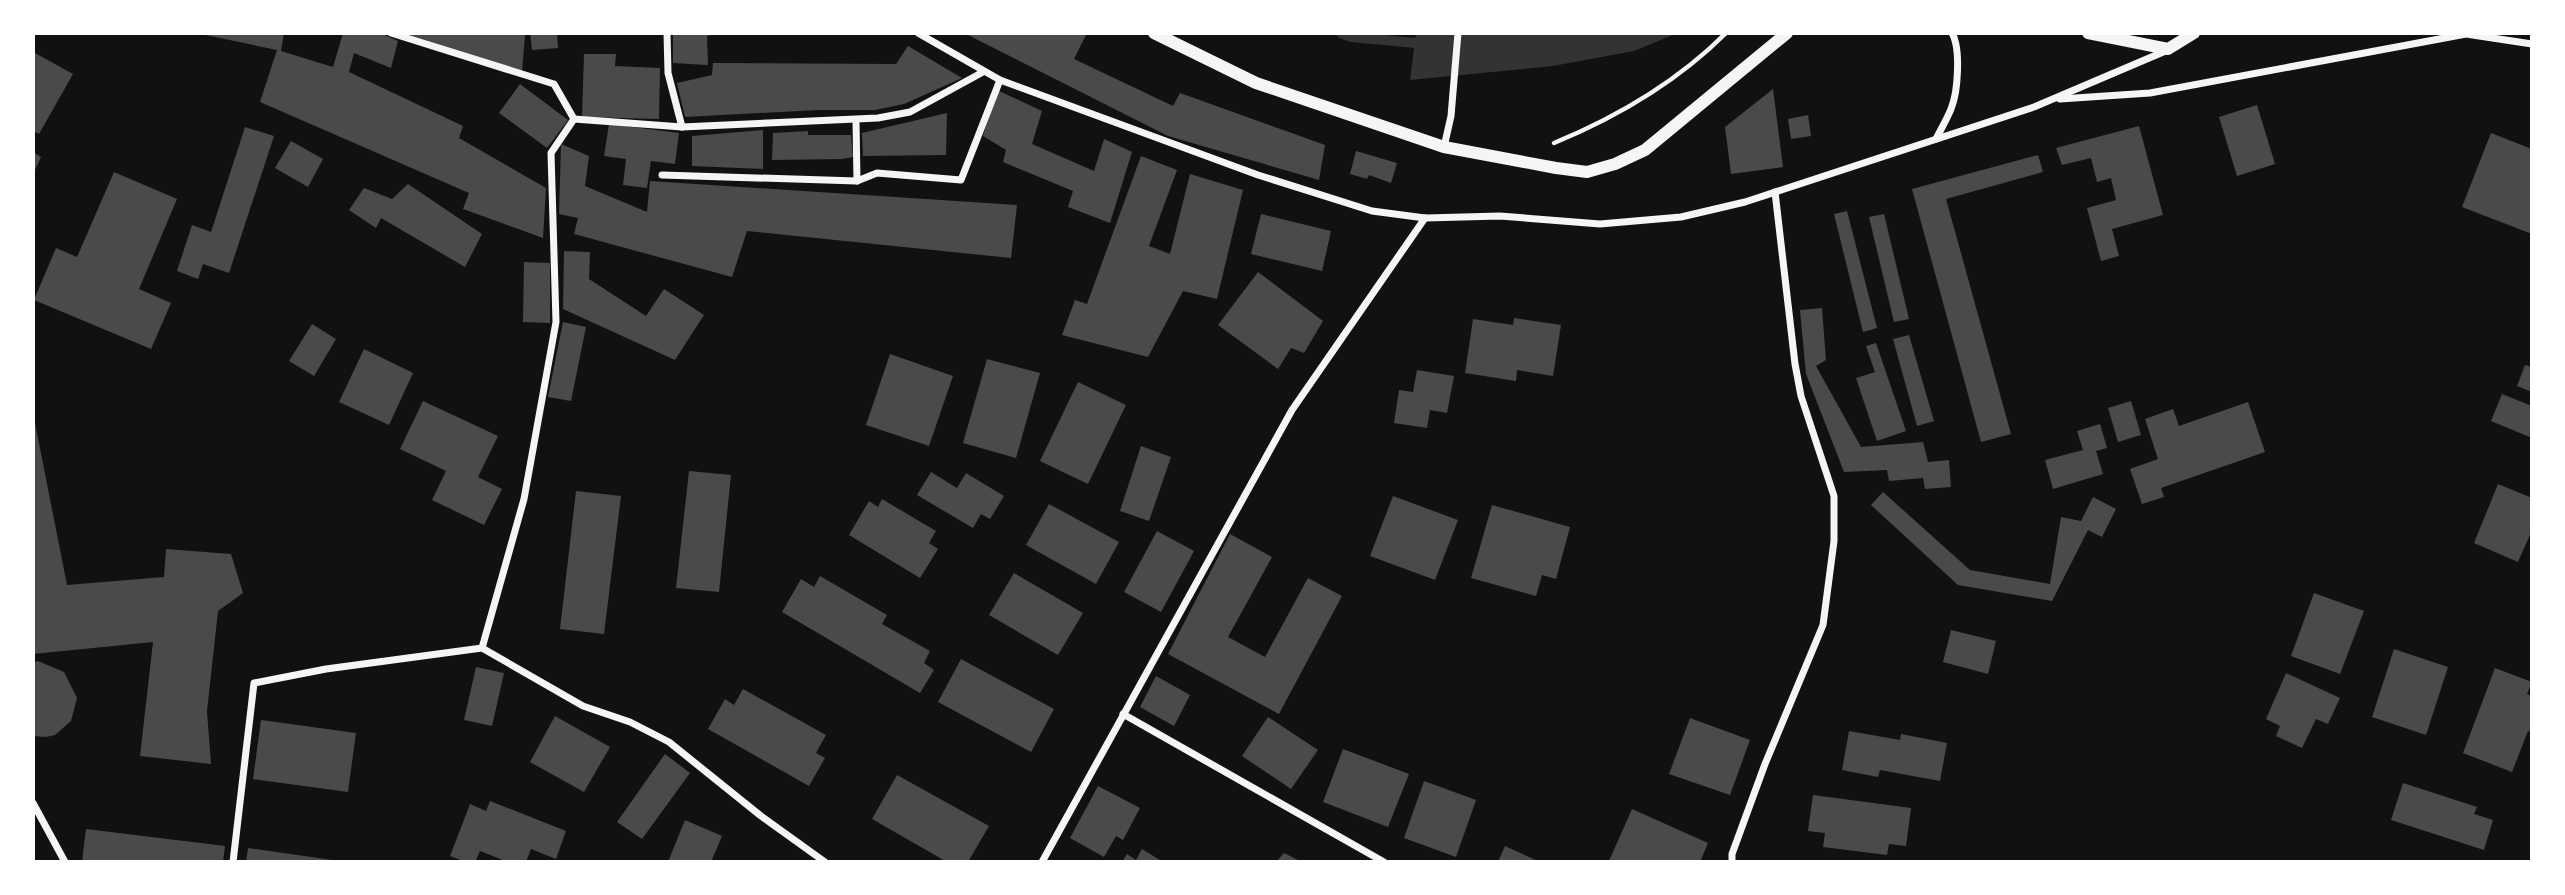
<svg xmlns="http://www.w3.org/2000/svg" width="2565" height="895" font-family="'Roboto Condensed',sans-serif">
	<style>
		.water { fill: #333 }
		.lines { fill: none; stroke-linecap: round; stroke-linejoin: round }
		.stream { stroke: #333; stroke-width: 10 }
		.building { fill: #4a4a4a }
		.path { stroke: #f5f5f5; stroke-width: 4.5 }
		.minor { stroke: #f5f5f5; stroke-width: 7 }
		.tertiary { stroke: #f5f5f5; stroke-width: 12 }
	</style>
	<rect width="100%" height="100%" fill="#111"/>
	<path class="water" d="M1416 33H1678L1634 51 1553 66 1410 80Z"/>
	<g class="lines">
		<path class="stream" d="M1341 33 1351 37 1427 44"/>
	</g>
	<g class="building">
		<path d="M196 33H284L281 51 333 67 343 33H380L398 41 391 68 354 53 349 72 463 126 459 138 546 188 543 238 463 209 469 193 260 102 277 50Z"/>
		<path d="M522 33 525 35 522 72 407 34Z"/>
		<path d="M530 33H557L558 48 532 50Z"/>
		<path d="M673 33H716L707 36 708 65 673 63Z"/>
		<path d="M964 33H1087L1074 59 1173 106 1180 93 1325 145 1319 180 1168 136Z"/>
		<path d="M908 46 962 78 904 104 875 110H818L685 117 677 83 712 75 713 63 896 64Z"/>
		<path d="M35 53 73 74 39 134 33 131V56Z"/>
		<path d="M584 54H616L615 66 660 68 659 119 582 117Z"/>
		<path d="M520 84 568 120 547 148 499 113Z"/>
		<path d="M1773 89 1783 167 1731 174 1725 127Z"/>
		<path d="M997 90 1042 111 1032 144 1094 171 1104 139 1132 152 1110 223 1068 207 1073 191 1003 162 1006 150 983 136Z"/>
		<path d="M2257 105 2275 164 2237 176 2219 117Z"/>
		<path d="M947 113 946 155 863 156 862 133Z"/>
		<path d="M1808 115 1811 136 1791 139 1788 119Z"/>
		<path d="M609 124 679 133 675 164 651 161 647 188 623 185 626 159 604 156Z"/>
		<path d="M2139 126 2163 215 2112 229 2119 256 2101 261 2087 208 2116 200 2111 178 2097 182 2091 158 2062 165 2056 148Z"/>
		<path d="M245 127 274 136 229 273 203 264 198 279 177 271 192 225 211 232Z"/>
		<path d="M763 130V169L692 166V136Z"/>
		<path d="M808 131V135H851L853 157 842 159 772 160 773 133Z"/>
		<path d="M2491 133 2532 149V234L2462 207Z"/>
		<path d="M291 141 323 159 308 187 275 168Z"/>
		<path d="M561 144 589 156 585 186 647 212 650 181 1017 205 1011 258 747 231 732 277 574 234 578 218 559 214Z"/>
		<path d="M1356 151 1397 163 1391 183 1369 175 1367 179 1350 174Z"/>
		<path d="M33 152 41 157 33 174Z"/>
		<path d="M2038 155 2043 172 1946 199 2011 434 1981 442 1912 189Z"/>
		<path d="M1141 156 1177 170 1149 246 1170 254 1190 174 1243 190 1217 299 1183 291 1148 357 1062 335 1075 300 1087 304Z"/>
		<path d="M114 172 177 199 139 289 171 303 151 349 34 300 56 248 77 257Z"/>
		<path d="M408 184 482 234 465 267 381 218 376 228 349 210 364 188 392 199Z"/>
		<path d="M1847 211 1877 328 1863 332 1834 214Z"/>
		<path d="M1261 214 1331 231 1322 271 1251 254Z"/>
		<path d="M1884 214 1909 319 1894 322 1869 217Z"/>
		<path d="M564 251 590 252 589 279 646 316 664 289 704 315 675 360 563 309Z"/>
		<path d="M524 262 550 263V323L523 322Z"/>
		<path d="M1258 272 1323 321 1304 353 1291 348 1278 369 1218 325Z"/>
		<path d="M1822 308 1826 360 1816 366 1861 447 1923 442 1928 462 1949 460 1951 487 1925 489 1923 478 1889 481 1887 470 1844 472 1806 374 1800 310Z"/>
		<path d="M1514 318 1561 325 1553 376 1517 370 1516 381 1465 373 1473 319 1513 325Z"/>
		<path d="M563 322 586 327 571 401 548 397Z"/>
		<path d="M312 324 336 339 314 376 289 361Z"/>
		<path d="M1909 335 1934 421 1917 426 1893 339Z"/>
		<path d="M1876 343 1906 431 1877 441 1856 378 1875 372 1866 346Z"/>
		<path d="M364 349 413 373 389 425 339 402Z"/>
		<path d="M890 354 953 376 929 446 866 425Z"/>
		<path d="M987 359 1040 373 1016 458 963 443Z"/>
		<path d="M2525 365 2532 367V392L2517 386Z"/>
		<path d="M1417 370 1454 376 1447 413 1430 410 1427 428 1394 423 1399 390 1413 392Z"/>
		<path d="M1078 382 1126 405 1088 484 1040 461Z"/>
		<path d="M2502 394 2532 406V438L2491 421Z"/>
		<path d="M423 401 498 436 478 477 502 489 484 525 432 500 446 471 400 449Z"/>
		<path d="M2131 401 2141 435 2118 442 2108 408Z"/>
		<path d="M2248 402 2265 452 2161 488 2164 497 2142 504 2130 469 2158 459 2145 419 2173 409 2179 426Z"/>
		<path d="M33 413 67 585 164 577 166 549 231 554 243 593 218 611 207 711 211 764 140 756 153 642 33 654Z"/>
		<path d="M2100 424 2107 448 2096 451 2103 474 2053 489 2045 460 2083 450 2077 431Z"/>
		<path d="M1141 446 1171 457 1149 521 1120 511Z"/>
		<path d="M689 471 731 475 719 592 676 588Z"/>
		<path d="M931 472 957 488 966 473 1004 496 990 519 981 514 973 528 917 495Z"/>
		<path d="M2498 484 2532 498V530L2518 562 2474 543Z"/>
		<path d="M576 491 621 496 604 634 560 629Z"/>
		<path d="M1883 492 1970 570 2050 584 2061 517 2081 521 2093 497 2116 509 2102 537 2088 530 2052 601 1958 585 1871 505Z"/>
		<path d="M1393 496 1458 520 1435 580 1370 556Z"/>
		<path d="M882 499 936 531 929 543 938 549 920 578 849 535 869 501 878 507Z"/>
		<path d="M1049 504 1119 542 1096 584 1026 545Z"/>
		<path d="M1492 505 1570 527 1556 579 1542 575 1536 596 1471 578Z"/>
		<path d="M1157 531 1194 551 1161 612 1124 592Z"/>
		<path d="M1230 534 1272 557 1228 637 1265 657 1308 578 1342 596 1279 714 1168 654Z"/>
		<path d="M1014 573 1083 613 1058 655 989 615Z"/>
		<path d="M820 576 887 615 882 624 930 651 924 663 934 670 920 693 782 612 801 579 814 587Z"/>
		<path d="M2314 593 2364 611 2340 674 2291 656Z"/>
		<path d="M1951 630 1996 641 1988 674 1943 662Z"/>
		<path d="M2394 649 2448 667 2426 735 2372 717Z"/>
		<path d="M961 659 1054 709 1031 752 938 702Z"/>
		<path d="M38 661 64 672 77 698 71 721 55 735 46 737 33 736V663Z"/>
		<path d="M476 667 504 673 492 726 464 720Z"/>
		<path d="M2495 668 2532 682 2527 694 2532 696V733L2528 731 2512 772 2463 753Z"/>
		<path d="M2286 673 2340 698 2328 724 2316 719 2302 748 2276 736 2280 726 2266 719Z"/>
		<path d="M1156 676 1190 695 1174 726 1140 707Z"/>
		<path d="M743 689 826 735 816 753 825 758 809 786 708 729 725 699 734 705Z"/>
		<path d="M555 716 610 747 584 792 530 762Z"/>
		<path d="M1268 717 1318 750 1291 789 1242 756Z"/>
		<path d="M1690 718 1750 740 1730 795 1669 774Z"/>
		<path d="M261 720 356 733 348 792 253 779Z"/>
		<path d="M1849 731 1900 740 1901 734 1947 743 1940 781 1880 770 1878 777 1842 770Z"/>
		<path d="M1343 749 1409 774 1388 827 1323 802Z"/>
		<path d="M665 754 690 773 642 839 617 822Z"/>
		<path d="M897 775 989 826 968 862H947L872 819Z"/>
		<path d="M1424 781 1476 800 1456 857 1404 838Z"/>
		<path d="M2403 783 2477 807 2474 814 2493 820 2484 850 2391 820Z"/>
		<path d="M1098 786 1140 808 1123 840 1116 836 1104 857 1070 838Z"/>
		<path d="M1813 795 1911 808 1906 846 1889 844 1887 855 1823 847 1825 833 1808 831Z"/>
		<path d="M490 801 566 831 556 859 531 849 526 862H508L480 851 475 862H466L450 856 470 804 486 811Z"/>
		<path d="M1632 809 1708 843 1700 862 1609 861Z"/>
		<path d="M685 820 722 836 711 862H668Z"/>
		<path d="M86 829 225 846 223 862H82Z"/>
		<path d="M1505 846 1540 862H1498Z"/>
		<path d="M248 848 332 860 331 862H246Z"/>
		<path d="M1142 849 1163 862H1122L1127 854 1136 860Z"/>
		<path d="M1284 853 1302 862H1276Z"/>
	</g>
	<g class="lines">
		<path class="path" d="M1554 143C1617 117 1677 82 1726 33"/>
		<g class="minor">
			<path d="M391 33 554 84 574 119"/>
			<path d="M667 33 668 73 682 127"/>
			<path d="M918 33 1000 80 1258 175 1372 211 1425 218 1500 216 1600 224 1681 217 1745 202 2034 107 2168 50"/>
			<path d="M2060 99 2150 93 2466 34 2532 44"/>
			<path d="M574 119 682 127 878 118 910 112 983 72"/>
			<path d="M856 121 857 181"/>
			<path d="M1936 139C1941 129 1947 119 1951 109 1958 92 1961 49 1952 33"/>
			<path d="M1444 147 1451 116 1458 33"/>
			<path d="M662 175 857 181 877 173 961 180 1000 80"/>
			<path d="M482 648 524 499 556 322 551 153 574 119"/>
			<path d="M482 648 583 706 630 722 669 742 761 816 825 862"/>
			<path d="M1123 714 1384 862"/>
			<path d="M33 803 65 862"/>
			<path d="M233 862 254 683 326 669 482 648"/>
			<path d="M1042 862 1292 410 1425 218"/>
			<path d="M1732 862V854L1765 764 1823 625 1834 541V496L1801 396 1795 364 1775 192"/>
		</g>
		<g class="tertiary">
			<path d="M1154 33 1256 83 1444 147 1556 168 1587 172 1615 164 1645 150 1787 33"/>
			<path d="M2088 33 2168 49 2194 33"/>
		</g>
	</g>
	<rect width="2565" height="895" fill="none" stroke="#ffffff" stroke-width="70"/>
</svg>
